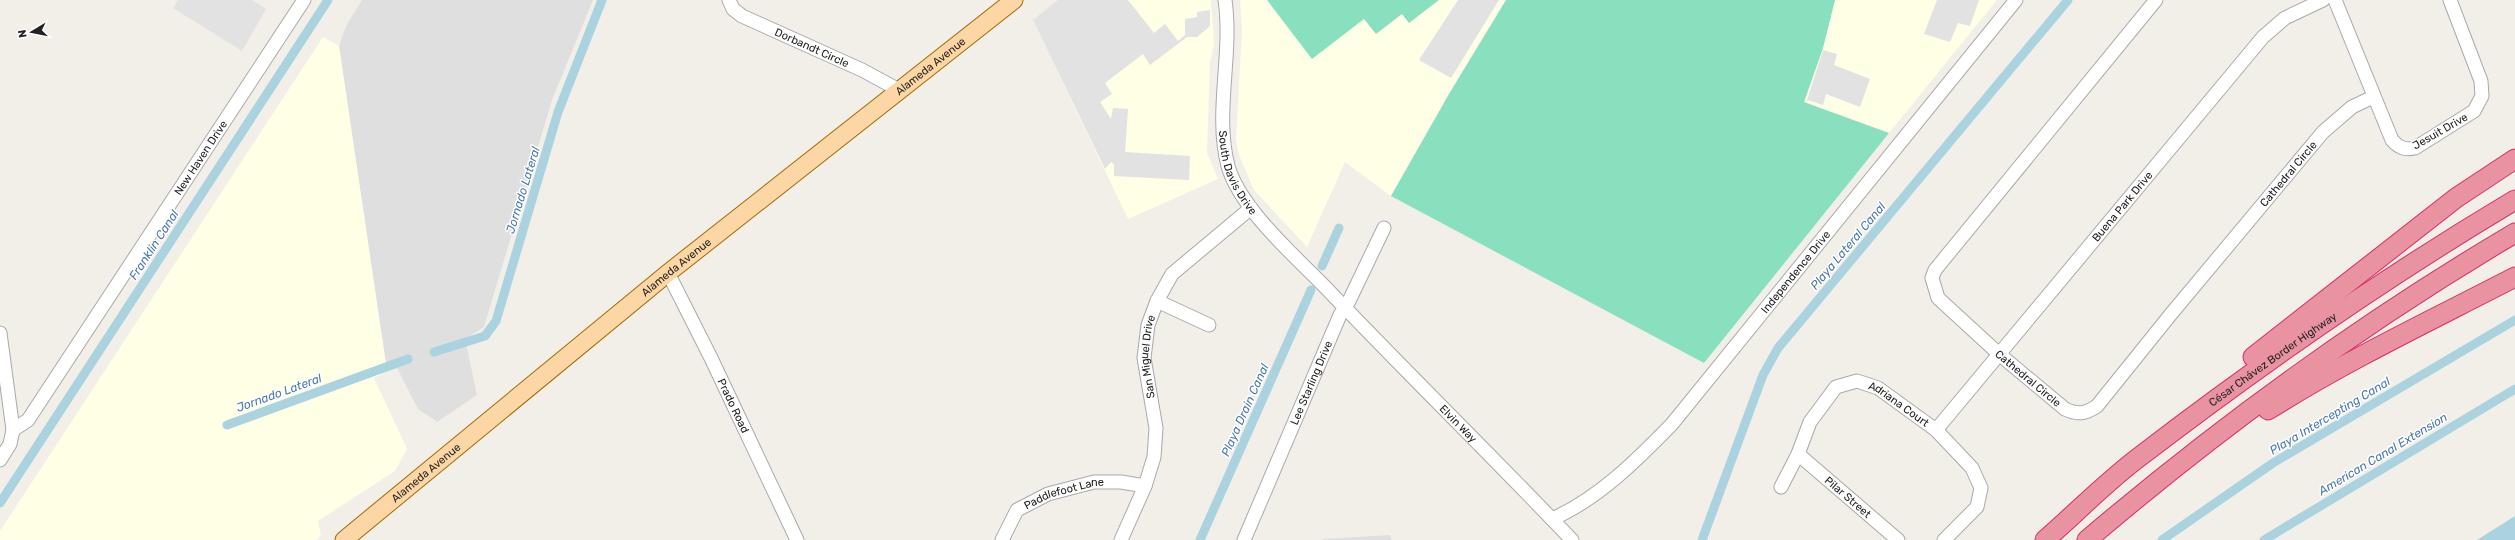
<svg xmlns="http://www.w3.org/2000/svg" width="2515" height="540" font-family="Rubik,sans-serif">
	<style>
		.residential { fill: #e0dfdf }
		.education { fill: #ffffe5 }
		.pitch { fill: #88e0be }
		.parking { fill: #e2e2e2 }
		.water { fill: #aad3df }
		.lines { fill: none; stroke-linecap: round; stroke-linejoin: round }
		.canal { stroke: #aad3df; stroke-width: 9 }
		.minor-casing { stroke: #a9a9a9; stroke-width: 15 }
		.major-casing { stroke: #a06b00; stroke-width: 19 }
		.highway-casing { stroke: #dc2a67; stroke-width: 21 }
		.minor { stroke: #fff; stroke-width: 13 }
		.major { stroke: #fcd6a4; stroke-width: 17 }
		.highway { stroke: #e892a2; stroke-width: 19 }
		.labels { text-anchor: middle; stroke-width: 3; stroke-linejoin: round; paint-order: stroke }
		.street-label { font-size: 11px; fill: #222; stroke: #fff }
		.water-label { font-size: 12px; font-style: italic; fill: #4a7aab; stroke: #fff }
	</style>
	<rect width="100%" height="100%" fill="#f2efe9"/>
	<g class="residential">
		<path d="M362 0H593L552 100 484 327 465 339 477 395 437 422 418 409 397 368 387 371 339 46 346 26Z"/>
		<path d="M1390 535 1392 540H1322V539Z"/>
	</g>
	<g class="education">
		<path d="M1059 0H1211L1214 45 1210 62 1207 153 1218 179 1128 219 1033 20Z"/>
		<path d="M1240 0H1506L1449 94 1391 196 1345 162 1307 247 1254 190 1239 155 1236 139 1242 30Z"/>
		<path d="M1835 0H1997L1889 133 1804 103 1823 48Z"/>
		<path d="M323 37 339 46 387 371 374 378 407 449 395 471 318 521 321 535 316 540H0V531Z"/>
	</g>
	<g class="pitch">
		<path d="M1267 0H1439L1409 23 1402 14 1376 34 1364 19 1312 59Z"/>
		<path d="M1506 0H1835L1823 48 1804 102 1889 133 1704 363 1391 196 1449 94Z"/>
	</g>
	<g class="parking">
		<path d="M178 0H252L266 9 242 51 173 8Z"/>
		<path d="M1058 0H1128L1154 33 1165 24 1178 41 1185 35V19L1197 17V12L1210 10V26L1197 37H1187L1150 65 1143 54 1105 83 1112 94 1100 102 1111 119 1113 108 1128 109 1125 152 1190 156 1189 180 1114 176V164L1111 162 1105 169 1033 20Z"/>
		<path d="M1458 0H1499L1451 78 1419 60Z"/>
		<path d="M1937 0H1979L1970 26 1958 23 1950 42 1924 34Z"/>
		<path d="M1823 50 1837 54 1834 65 1870 79 1860 107 1826 94 1823 105 1807 100Z"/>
	</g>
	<path class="water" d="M2515 516V540H2477Z"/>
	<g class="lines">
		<g class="canal">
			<path d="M1322 266 1339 228"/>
			<path d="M434 352 485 336 496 321 558 112 602 0"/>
			<path d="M227 425 408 359"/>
			<path d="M0 503 328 0"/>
			<path d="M1200 540 1311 290"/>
			<path d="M1702 540 1763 375 1778 348 2068 0"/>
			<path d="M2162 540 2273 463 2515 320"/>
			<path d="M2264 540 2515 389"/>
		</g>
		<g class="minor-casing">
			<g id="minor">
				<path id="s1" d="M729 0 733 9 742 16 862 70 899 90"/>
				<path id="s2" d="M1225 0C1233 55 1214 112 1228 166 1240 209 1297 258 1327 289 1408 374 1491 455 1572 540"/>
				<path id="s3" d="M2156 0 1935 270 1932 278 1938 298 1999 354 2065 409C2078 415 2085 414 2097 406L2171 314 2323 132 2352 107 2373 97"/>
				<path d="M2335 0 2392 140C2399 148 2405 150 2415 148L2474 111 2482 96 2481 81 2450 0"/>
				<path id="s4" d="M668 273 711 358 797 540"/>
				<path d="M1157 301 1209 325"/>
				<path d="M0 333 13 430 10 444 0 460"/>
				<path id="s5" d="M13 430 28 420 304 0"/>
				<path id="s6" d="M1936 430 2263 37 2285 18 2323 0"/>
				<path id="s7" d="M1798 454 1898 540"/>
				<path id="s8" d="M1781 487 1798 454 1810 422 1836 387 1857 381 1878 388 1936 430 1972 468 1981 488 1977 507 1944 540"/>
				<path id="s9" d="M1552 519C1598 499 1637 460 1672 424L2016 0"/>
				<path id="s10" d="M1002 540 1017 510 1048 494 1094 482H1121L1145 486"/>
				<path id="s11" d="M1121 540 1145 486 1154 457 1156 428 1144 358 1148 325 1157 301 1172 274 1251 208"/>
				<path id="s12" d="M1244 540 1340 315 1349 301 1384 228"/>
			</g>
		</g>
		<g class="major-casing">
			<g id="major">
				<path id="s13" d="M344 540 668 273 1014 0"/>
			</g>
		</g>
		<g class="highway-casing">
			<g id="highway">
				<path d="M2253 357 2456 198 2515 159"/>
				<path d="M2268 410C2347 360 2432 320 2515 277"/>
				<path id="s14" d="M2045 540C2076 513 2105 483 2138 458 2259 365 2384 278 2515 200"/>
				<path d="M2087 540C2221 426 2364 322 2515 233"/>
			</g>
		</g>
		<use href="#minor" class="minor"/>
		<use href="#major" class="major"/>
		<use href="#highway" class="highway"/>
	</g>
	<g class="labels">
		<g class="street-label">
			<text dy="4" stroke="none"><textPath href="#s1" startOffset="98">Dorbandt Circle</textPath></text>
			<text dy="4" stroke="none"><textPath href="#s13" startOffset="754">Alameda Avenue</textPath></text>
			<text transform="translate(2440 131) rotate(-30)" y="4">Jesuit Drive</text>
			<text dy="4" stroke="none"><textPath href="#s5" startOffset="332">New Haven Drive</textPath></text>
			<text dy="4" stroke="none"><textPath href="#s2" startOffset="176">South Davis Drive</textPath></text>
			<text dy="4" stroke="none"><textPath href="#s3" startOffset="882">Cathedral Circle</textPath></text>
			<text dy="4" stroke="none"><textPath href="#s6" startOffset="291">Buena Park Drive</textPath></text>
			<text dy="4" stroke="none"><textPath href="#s13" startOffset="430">Alameda Avenue</textPath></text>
			<text dy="4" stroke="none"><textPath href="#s9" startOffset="350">Independence Drive</textPath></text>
			<text dy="4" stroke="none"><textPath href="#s11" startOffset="191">San Miguel Drive</textPath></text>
			<text dy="4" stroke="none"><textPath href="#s14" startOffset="291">César Chávez Border Highway</textPath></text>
			<text dy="4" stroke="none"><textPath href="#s3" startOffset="499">Cathedral Circle</textPath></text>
			<text dy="4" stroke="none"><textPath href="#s12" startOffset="171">Lee Starling Drive</textPath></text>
			<text dy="4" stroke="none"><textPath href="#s8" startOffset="185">Adriana Court</textPath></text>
			<text dy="4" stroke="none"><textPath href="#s4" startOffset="148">Prado Road</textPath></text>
			<text dy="4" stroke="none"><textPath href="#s2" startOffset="514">Elvin Way</textPath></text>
			<text dy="4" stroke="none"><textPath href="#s13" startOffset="106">Alameda Avenue</textPath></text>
			<text dy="4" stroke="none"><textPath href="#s10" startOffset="84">Paddlefoot Lane</textPath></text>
			<text dy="4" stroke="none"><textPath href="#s7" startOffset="66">Pilar Street</textPath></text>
		</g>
		<g class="water-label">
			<text transform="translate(523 190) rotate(-73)" y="4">Jornado Lateral</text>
			<text transform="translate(154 245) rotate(-57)" y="4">Franklin Canal</text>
			<text transform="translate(1848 246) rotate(-50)" y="4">Playa Lateral Canal</text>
			<text transform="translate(279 393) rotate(-20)" y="4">Jornado Lateral</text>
			<text transform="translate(1245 410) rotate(-66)" y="4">Playa Drain Canal</text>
			<text transform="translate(2330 416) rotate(-31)" y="4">Playa Intercepting Canal</text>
			<text transform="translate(2383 454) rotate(-31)" y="4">American Canal Extension</text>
		</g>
	</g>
	<g transform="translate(32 32) rotate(260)" stroke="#ffffff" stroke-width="3" paint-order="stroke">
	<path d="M0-3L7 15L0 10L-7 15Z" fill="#222222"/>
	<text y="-6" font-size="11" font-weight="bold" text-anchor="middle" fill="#222222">N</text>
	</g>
</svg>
